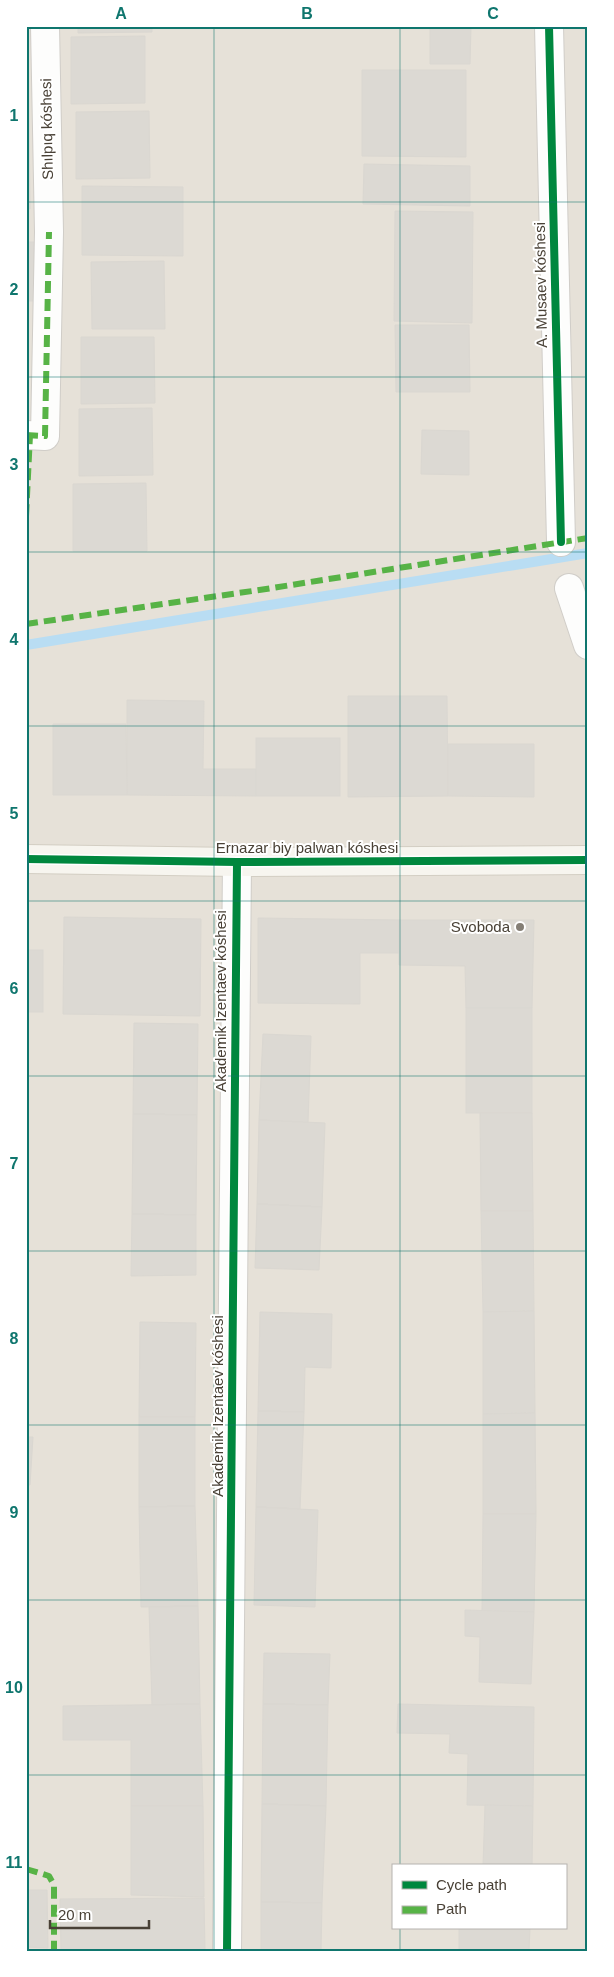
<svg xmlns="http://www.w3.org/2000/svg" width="614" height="1977" font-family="Helvetica,sans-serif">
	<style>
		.residential { fill: #e6e1d8; fill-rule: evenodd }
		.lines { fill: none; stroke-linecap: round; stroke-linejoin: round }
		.stream { stroke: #b9ddf3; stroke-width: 10 }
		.building { fill: #dcd9d3; stroke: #dad7d1 }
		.street-casing { stroke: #d0cdc8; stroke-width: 30 }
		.secondary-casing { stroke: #d3cec3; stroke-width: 30 }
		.street { stroke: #fdfdfc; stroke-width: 28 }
		.secondary { stroke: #f7f5ef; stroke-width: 28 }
		.quiet { stroke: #57b346; stroke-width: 6; stroke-dasharray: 12 6; stroke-linecap: butt }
		.cycleway-casing { stroke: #fff; stroke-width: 11 }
		.cycleway { stroke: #00873e; stroke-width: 8 }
		.grid { fill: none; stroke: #0f766e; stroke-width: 1; stroke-opacity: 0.55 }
		.poi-dot { fill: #847e75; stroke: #fff; stroke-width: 2 }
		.labels { text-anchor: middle; stroke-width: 4; stroke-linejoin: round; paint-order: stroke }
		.street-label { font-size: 15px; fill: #494136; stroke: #fff }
		.poi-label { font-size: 15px; fill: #494136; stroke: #fff; text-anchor: end }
		.neatline { fill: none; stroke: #0f766e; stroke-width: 2 }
		.grid-label { font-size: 16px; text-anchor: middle; font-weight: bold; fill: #0f766e }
	</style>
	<rect width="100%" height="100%" fill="#f2f0eb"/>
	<path class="residential" d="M26 26H588V1951H26ZM393 1866H565V1928H393Z"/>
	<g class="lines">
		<path class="stream" d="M26 645 588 553"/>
	</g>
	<g class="building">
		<path d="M26 26H28L30 209H26Z"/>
		<path d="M78 26H152V32L78 33Z"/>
		<path d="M430 26H471L470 64H430Z"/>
		<path d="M145 36V103L71 104V37Z"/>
		<path d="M362 70H466V157L362 156Z"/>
		<path d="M149 111 150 178 76 179V112Z"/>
		<path d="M364 164 470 166V206L363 204Z"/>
		<path d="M82 186 183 187V256L82 255Z"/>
		<path d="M395 211 473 212 472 323 394 321Z"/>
		<rect x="26" y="242" width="15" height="59"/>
		<path d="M164 261 165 329H92L91 262Z"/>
		<path d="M395 325H469L470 392H396Z"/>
		<path d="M81 337H154L155 403 81 404Z"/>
		<path d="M152 408 153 475 79 476V409Z"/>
		<path d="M422 430 469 431V475L421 474Z"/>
		<path d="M146 483 147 551H73V484Z"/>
		<path d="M348 696H447L448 796 348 797Z"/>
		<path d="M127 700 204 701 203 769H256V796L127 795Z"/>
		<path d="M53 724H126L127 795H53Z"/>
		<rect x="256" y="738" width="84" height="58"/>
		<path d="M448 744H534V797L448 796Z"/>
		<path d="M64 917 201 919 200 1016 63 1014Z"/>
		<path d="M258 918 399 920V953H360V1004L258 1003Z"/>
		<path d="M399 920H534L532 1008H466L465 966 399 965Z"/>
		<rect x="26" y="950" width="17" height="62"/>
		<rect x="466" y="1008" width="66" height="105"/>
		<path d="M134 1023 198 1024 197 1115 133 1114Z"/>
		<path d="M263 1034 311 1036 308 1123 259 1120Z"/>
		<path d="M480 1113H532L533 1211H481Z"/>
		<path d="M133 1114 197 1115 196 1215 132 1214Z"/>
		<path d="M259 1120 325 1123 322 1207 257 1204Z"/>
		<path d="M257 1204 322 1207 319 1270 255 1268Z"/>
		<path d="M481 1211H533L534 1311 483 1312Z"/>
		<path d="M132 1214 196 1215V1275L131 1276Z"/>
		<path d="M534 1311 535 1413 483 1414V1312Z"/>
		<path d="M260 1312 332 1314 331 1368 305 1367 304 1412 258 1411Z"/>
		<path d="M140 1322 196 1323 195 1417H139Z"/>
		<path d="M258 1411 304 1412 300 1509 256 1507Z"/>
		<path d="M535 1413 536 1514H483V1414Z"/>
		<path d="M139 1417H195V1506L139 1507Z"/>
		<path d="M26 1437H33L30 1485H26Z"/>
		<path d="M195 1506 198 1606 141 1607 139 1507Z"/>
		<path d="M256 1507 318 1510 315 1607 254 1605Z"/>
		<path d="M483 1514H536L534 1612 482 1611Z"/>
		<path d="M198 1606 200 1704 152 1705 149 1607Z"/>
		<path d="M465 1610 534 1612 531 1684 479 1682 480 1637 465 1636Z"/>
		<path d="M264 1653 330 1654 328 1705 263 1704Z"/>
		<path d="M200 1704 203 1806H131V1740H63V1706Z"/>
		<path d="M263 1704 328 1705 326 1806 262 1804Z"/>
		<path d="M398 1704 534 1707 533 1806 467 1805 468 1754 449 1753 450 1734 397 1733Z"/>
		<path d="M262 1804 326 1806 322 1903 261 1902Z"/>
		<path d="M485 1805 533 1806 532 1866H483Z"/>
		<path d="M131 1806H203L204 1897 131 1895Z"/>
		<path d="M26 1890H47L48 1948 26 1947Z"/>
		<path d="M204 1898 205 1951H61L60 1899Z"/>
		<path d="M261 1902 322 1903 321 1951H261Z"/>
		<path d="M459 1928H530L529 1951H459Z"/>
	</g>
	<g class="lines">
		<g class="street-casing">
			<g id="street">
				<path d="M549 26 561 542"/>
				<path d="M26 435 45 436 49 232 45 26"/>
				<path d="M569 588 588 645"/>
				<path d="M227 1951 237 862"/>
			</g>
		</g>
		<g class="secondary-casing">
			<path id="secondary" d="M26 859 237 862 588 860"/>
		</g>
		<use href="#street" class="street"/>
		<use href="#secondary" class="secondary"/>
		<g class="quiet">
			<path d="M26 435 45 436 49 232"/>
			<path d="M26 516 30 435"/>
			<path d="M26 624 266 589 588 538"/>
			<path d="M26 1869 49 1876 54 1885V1951"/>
		</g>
		<g class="cycleway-casing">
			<g id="cycleway">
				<path d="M549 26 561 542"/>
				<path d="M26 859 237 862 588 860"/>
				<path d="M227 1951 237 862"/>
			</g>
		</g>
		<use href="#cycleway" class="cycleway"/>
	</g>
	<path class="grid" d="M214 26V1951M400 26V1866M26 202H588M26 377H588M26 552H588M26 726H588M26 901H588M26 1076H588M26 1251H588M26 1425H588M26 1600H588M26 1775H588M400 1928V1951"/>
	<circle class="poi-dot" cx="520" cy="927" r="5"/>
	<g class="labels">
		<g class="street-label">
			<text transform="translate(47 129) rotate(-91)" y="5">Shılpıq kóshesi</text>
			<text transform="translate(541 285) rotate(-91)" y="5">A. Musaev kóshesi</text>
			<text x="307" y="853">Ernazar biy palwan kóshesi</text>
			<text transform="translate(221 1001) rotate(-90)" y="5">Akademik Izentaev kóshesi</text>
			<text transform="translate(218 1406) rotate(-90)" y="5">Akademik Izentaev kóshesi</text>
		</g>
		<g class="poi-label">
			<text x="510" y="932">Svoboda</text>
		</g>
	</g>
	<rect width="614" height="1977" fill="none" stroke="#ffffff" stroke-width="55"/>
	<rect x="392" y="1864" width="175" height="65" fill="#ffffff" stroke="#b6b3af"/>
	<rect x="402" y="1881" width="25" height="8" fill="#00873e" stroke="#b6b3af"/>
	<text x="436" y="1890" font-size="15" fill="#494136">Cycle path</text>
	<rect x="402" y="1906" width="25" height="8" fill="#57b346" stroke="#b6b3af"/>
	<text x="436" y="1914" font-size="15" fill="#494136">Path</text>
	<path d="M50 1920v8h99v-8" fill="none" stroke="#494136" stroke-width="2.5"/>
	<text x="58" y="1920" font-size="15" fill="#494136" stroke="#ffffff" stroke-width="4" paint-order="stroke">20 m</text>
	<rect x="28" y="28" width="558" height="1922" class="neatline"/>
	<g class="grid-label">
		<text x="121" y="19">A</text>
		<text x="307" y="19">B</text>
		<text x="493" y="19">C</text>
		<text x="14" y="121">1</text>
		<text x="14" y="295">2</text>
		<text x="14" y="470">3</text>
		<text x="14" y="645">4</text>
		<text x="14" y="819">5</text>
		<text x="14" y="994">6</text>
		<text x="14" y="1169">7</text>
		<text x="14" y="1344">8</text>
		<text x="14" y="1518">9</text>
		<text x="14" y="1693">10</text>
		<text x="14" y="1868">11</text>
	</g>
</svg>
